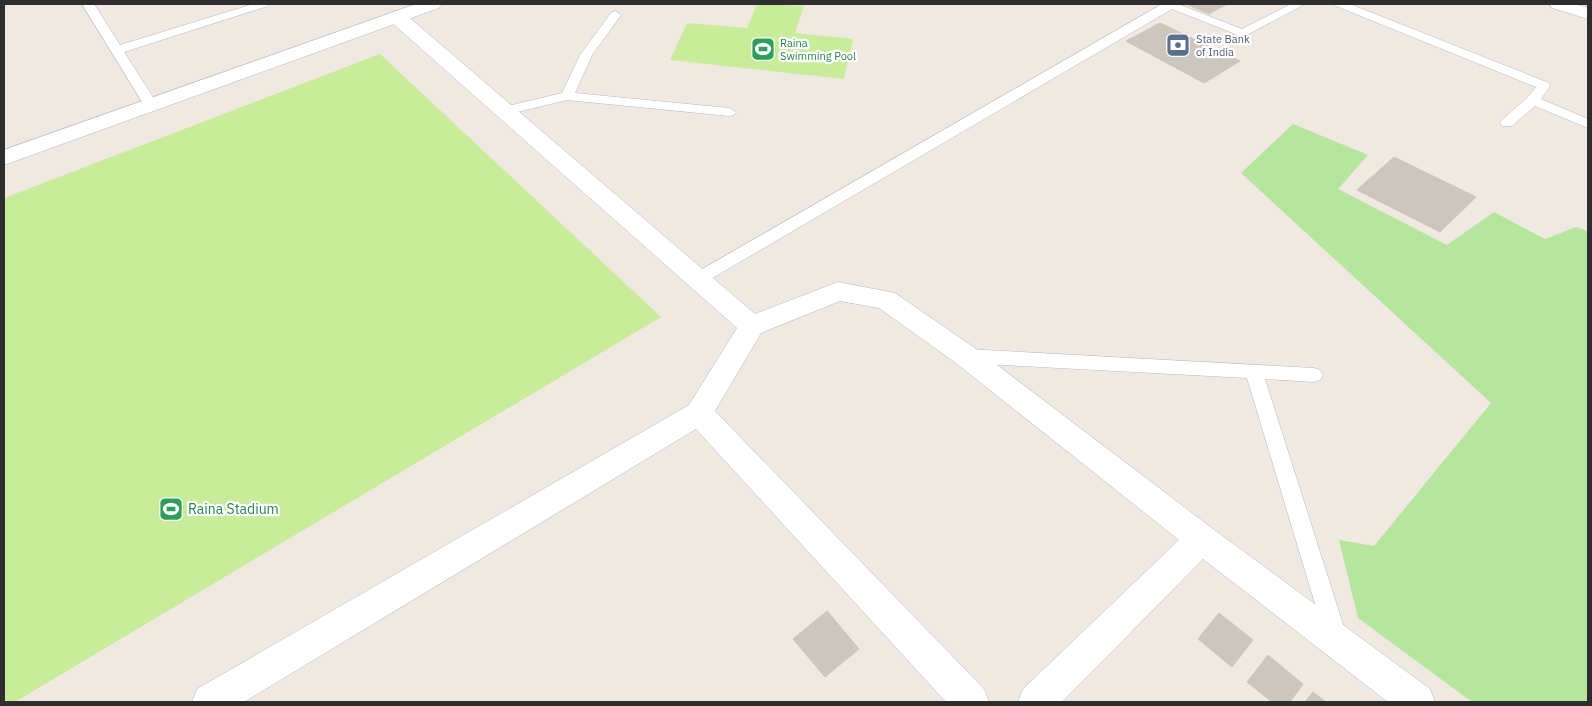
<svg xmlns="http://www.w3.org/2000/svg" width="1592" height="706" font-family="'IBM Plex Sans',sans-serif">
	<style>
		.green { fill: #b6e59e }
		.pitch { fill: #c9ec9a }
		.building { fill: #cbc7bf; stroke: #cbc5ba }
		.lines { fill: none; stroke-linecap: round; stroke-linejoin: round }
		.lane-casing { stroke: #b4b7c1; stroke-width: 1 }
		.street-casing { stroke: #b4b7c1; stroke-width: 1 }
		.secondary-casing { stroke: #b4b7c1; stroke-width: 1 }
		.lane { fill: #fff; fill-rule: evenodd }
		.street { fill: #fff; fill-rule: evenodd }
		.secondary { fill: #fff; fill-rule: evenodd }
		.labels { text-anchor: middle; stroke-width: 4.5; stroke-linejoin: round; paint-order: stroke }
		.far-service-label { font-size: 11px; fill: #4e5e75; stroke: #fff; text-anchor: start }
		.far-leisure-label { font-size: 11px; fill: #27864d; stroke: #fff; text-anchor: start }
		.leisure-label { font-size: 14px; fill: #27864d; stroke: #fff; text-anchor: start }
	</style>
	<rect width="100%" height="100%" fill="#efe9e1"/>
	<path class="green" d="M1293 124 1368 155 1338 189 1447 245 1494 212 1545 239 1576 227 1588 231V702H1472L1358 618 1339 540 1374 546 1491 403 1241 173Z"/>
	<g class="pitch">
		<path d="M757 4 804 6 795 33 853 39 844 79 670 60 687 23 747 28Z"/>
		<path d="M380 54 661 317 15 702H4V198Z"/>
	</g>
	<g class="building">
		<path d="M1186 4H1227L1209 14Z"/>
		<path d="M1160 23 1240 61 1204 83 1126 41Z"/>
		<path d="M1394 157 1476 197 1440 232 1357 190Z"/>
		<path d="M827 611 859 649 825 677 793 639Z"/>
		<path d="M1219 613 1253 640 1232 667 1198 639Z"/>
		<path d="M1268 655 1303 684 1290 702H1272L1247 682Z"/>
		<path d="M1313 692 1326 702H1305Z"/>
	</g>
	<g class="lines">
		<g class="lane-casing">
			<g id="lane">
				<path d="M82 4H94L120 45 253 4H270L268 6 124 52 158 105 151 109 144 105Z"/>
				<path d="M1162 4H1178L1242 29 1291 4H1305L1243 37 1172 9 704 283 698 285 692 283 690 279 692 275Z"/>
				<path d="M1334 4H1350L1549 83 1550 86 1541 99 1588 119V128L1535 106 1512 126H1502L1500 123 1502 120 1528 97 1536 87 1336 6Z"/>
				<path d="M615 11 621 15 592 55 575 93 729 108 736 112 734 115 729 116 567 100 505 115 500 114 498 111 500 108 562 93 580 55 611 13Z"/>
				<path d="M966 349 1314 368 1320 370 1323 375 1320 380 1314 382 1265 379 1347 637 1344 645 1336 648 1328 645 1325 637 1247 378 966 363 960 361 957 356 960 351Z"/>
			</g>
		</g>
		<g class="street-casing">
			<path id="street" d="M397 11 404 13 755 314 838 282 895 293 976 349 1213 529 1430 689 1435 702H1388L1203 559 1062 702H1018L1023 689 1179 540 956 363 879 308 840 301 761 333 715 411 984 689 989 702H946L696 429 244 702H192L197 689 689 405 737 328 390 21 388 17 390 13Z"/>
		</g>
		<g class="secondary-casing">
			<g id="secondary">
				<path d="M416 4H442L439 8 4 165V150Z"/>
				<path d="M1549 4H1575L1588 8V19L1552 8Z"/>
			</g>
		</g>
		<use href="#lane" class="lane"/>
		<use href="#street" class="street"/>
		<use href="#secondary" class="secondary"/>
	</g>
	<defs>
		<g id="bank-square" transform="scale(1.25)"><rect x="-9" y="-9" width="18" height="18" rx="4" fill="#5c6f8a" stroke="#fff"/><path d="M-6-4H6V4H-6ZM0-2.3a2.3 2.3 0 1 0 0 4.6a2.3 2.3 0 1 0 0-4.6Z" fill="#fff"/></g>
		<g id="stadium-square" transform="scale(1.25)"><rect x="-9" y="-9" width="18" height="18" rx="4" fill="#2e9e5b" stroke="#fff"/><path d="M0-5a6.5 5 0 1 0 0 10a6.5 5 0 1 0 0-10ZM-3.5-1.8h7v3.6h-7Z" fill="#fff"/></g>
	</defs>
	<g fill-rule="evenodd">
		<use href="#bank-square" x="1178" y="45"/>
		<use href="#stadium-square" x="763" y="49"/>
		<use href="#stadium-square" x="171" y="509"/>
	</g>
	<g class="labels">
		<g class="far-service-label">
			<text x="1196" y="43">State Bank<tspan x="1196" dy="13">of India</tspan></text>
		</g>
		<g class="far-leisure-label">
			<text x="780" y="47">Raina<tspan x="780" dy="13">Swimming Pool</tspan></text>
		</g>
		<g class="leisure-label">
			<text x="188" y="514">Raina Stadium</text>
		</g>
	</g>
	<rect width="1592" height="706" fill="none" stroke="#2e2e2e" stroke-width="10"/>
</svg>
